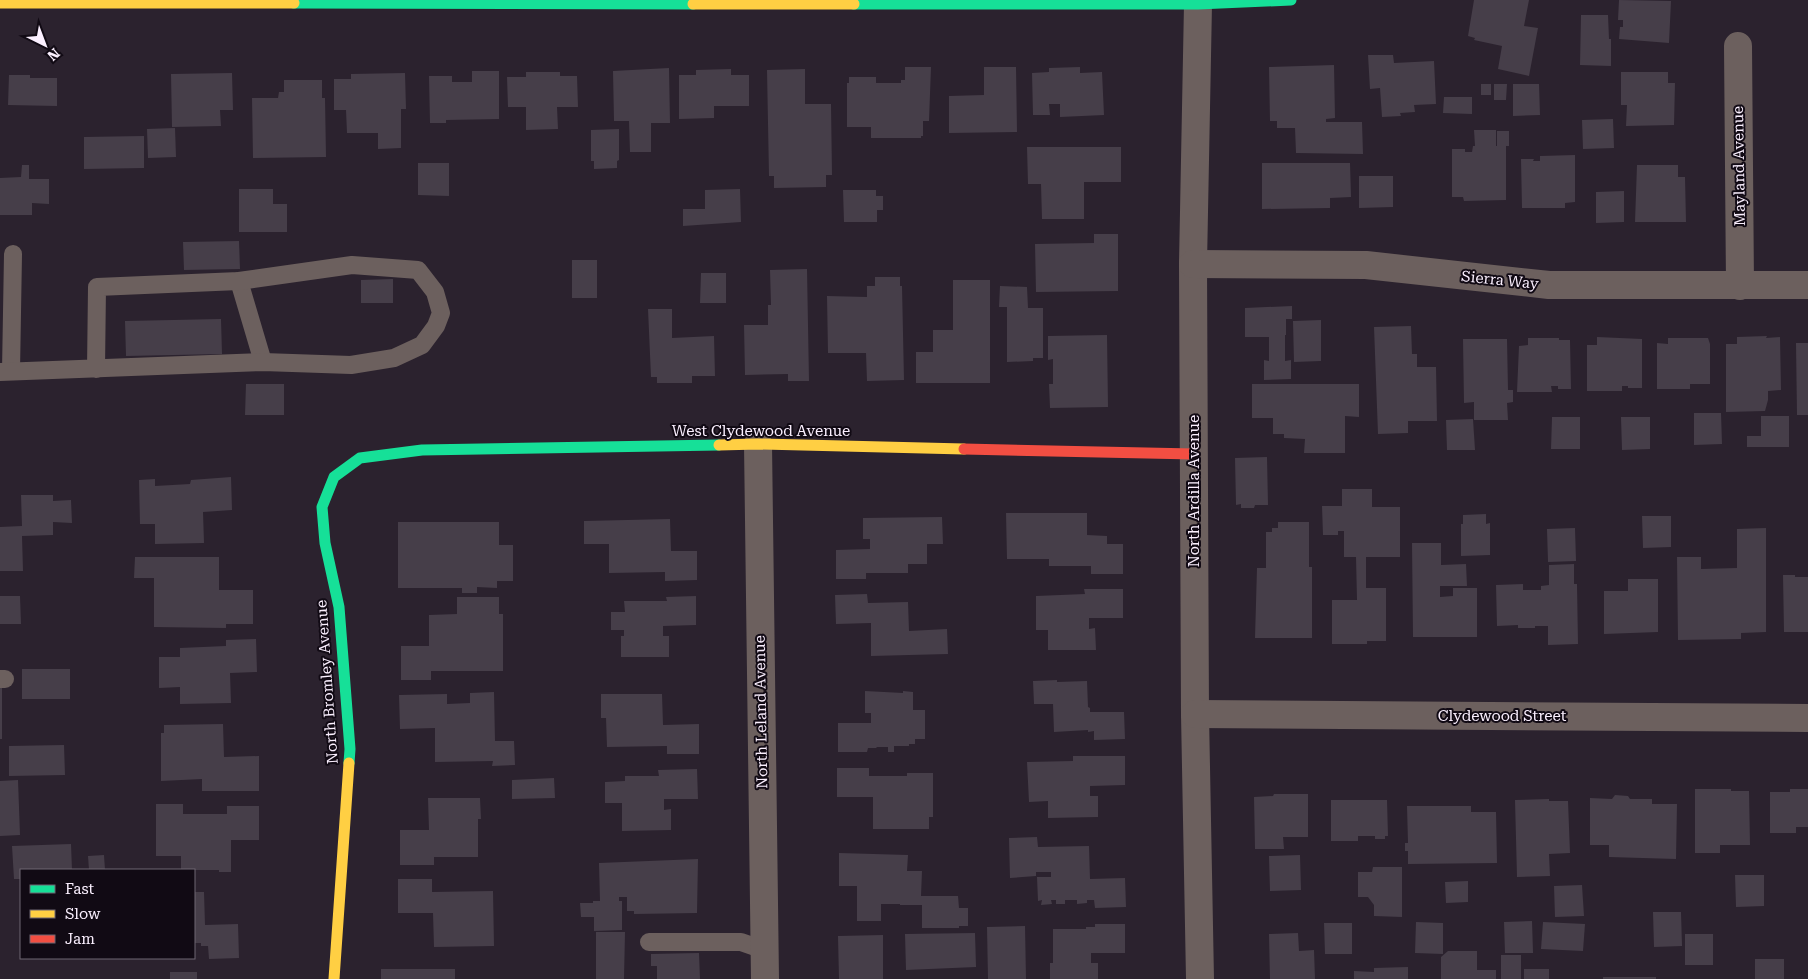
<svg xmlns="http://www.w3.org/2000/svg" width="1808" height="979" font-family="'Roboto Serif',serif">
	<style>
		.building { fill: #463e49 }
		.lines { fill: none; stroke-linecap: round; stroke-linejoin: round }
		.lane { stroke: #6c605e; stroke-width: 18 }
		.street { stroke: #6c605e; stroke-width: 28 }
		.fast { stroke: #16e098; stroke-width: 11 }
		.slow { stroke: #ffcf43; stroke-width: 11 }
		.jam { stroke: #f24e42; stroke-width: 11 }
		.labels { text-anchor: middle; stroke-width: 4; stroke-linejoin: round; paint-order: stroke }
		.street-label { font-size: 15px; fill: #fbf0ff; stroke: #110a14 }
	</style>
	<rect width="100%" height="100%" fill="#2b222e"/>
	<g class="building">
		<path d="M1474 0H1529L1524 26 1538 28 1529 76 1498 69 1502 46 1474 40 1475 38 1468 36Z"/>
		<path d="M1619 0 1671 1 1669 43 1619 39 1620 27H1623V20H1618Z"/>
		<path d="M1581 15H1608L1609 39H1611V66L1580 65Z"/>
		<path d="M1368 55H1393L1394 63 1434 61 1436 104 1414 105 1415 112 1400 113 1401 116 1382 117 1380 88 1370 89Z"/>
		<path d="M1334 65 1335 118 1326 119V122H1362L1363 154 1296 153 1295 128H1277V121H1270L1269 67Z"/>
		<path d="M905 67H931L929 121H923V136H921V138H871V127H847V83H849V77H876V83H901V80H905Z"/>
		<path d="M984 67H1016L1017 132 949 133V96L984 95Z"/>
		<path d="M1080 67V73L1102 72 1104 115 1060 117V104H1049L1050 115H1033L1032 73 1049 72V68Z"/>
		<path d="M669 68 670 123H651V152H630L629 121H614L613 71Z"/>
		<path d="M731 69V75H749V106H714V118L679 119V75H696V70Z"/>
		<path d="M805 69V104H831L832 175H826V187L774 188V176H769L767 70Z"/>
		<path d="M472 71H499V119L446 120V123H430L429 76H452V82H472Z"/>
		<path d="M526 72H560V76H577L578 107H557L558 129 526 130V107H508L507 77H526Z"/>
		<path d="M1621 72H1668V83H1675L1674 125 1626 126 1627 105H1621Z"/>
		<path d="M232 73 233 110H220L221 126 172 127 171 74Z"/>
		<path d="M405 73 406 109H401V148L378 149V133H347L346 110H334V79H351V74Z"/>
		<path d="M9 75H30V78H57V106L8 105Z"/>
		<path d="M284 80H322V98H325L326 157 253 158 252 98H278L279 92H284Z"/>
		<rect x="1481" y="84" width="10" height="11"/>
		<path d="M1494 84H1507L1506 100H1494Z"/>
		<path d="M1513 84H1539L1540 115 1513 116Z"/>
		<path d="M1444 97H1472V114L1443 113Z"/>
		<path d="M1613 119 1614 148 1583 149 1582 120Z"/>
		<path d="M175 128 176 157 148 158 147 129Z"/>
		<path d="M619 129V160L617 161V168L594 169V161H591V130Z"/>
		<path d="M1474 130H1496V146H1497V131H1509V146H1506V200L1464 201 1463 197H1452V149H1465V152H1472L1473 146H1475Z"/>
		<path d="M144 136V168L84 169V137Z"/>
		<path d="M1027 147H1121V182H1084V219H1042L1041 184H1028Z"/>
		<path d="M1575 155V202L1565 203V208H1522L1521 159H1534L1533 161H1540V156Z"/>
		<path d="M418 163H449V196L418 195Z"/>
		<path d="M1262 163H1350L1351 197 1330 198V208L1262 209Z"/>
		<path d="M22 165H29V179H49V204L32 203V215H0V178L21 177Z"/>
		<path d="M1637 165H1678V177H1685L1686 222H1635Z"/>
		<path d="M1359 176H1393V207L1359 208Z"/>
		<path d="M239 189H273V204H287V232H239Z"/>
		<path d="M740 189 741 222 683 226V209H705V190Z"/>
		<path d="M843 190H876V196H883V210H877V222H844Z"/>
		<path d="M1624 191V222L1596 223V192Z"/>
		<path d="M1094 234H1118V291L1036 292 1035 244 1094 243Z"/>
		<path d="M239 241 240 269 184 270 183 242Z"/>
		<rect x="572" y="260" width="25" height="38"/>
		<path d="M807 269 809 381H788V374L745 375 744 325H768V305H771L770 270Z"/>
		<path d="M701 273H726V303H700Z"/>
		<path d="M875 277H900V286H902L904 380 867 381 866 353H828L827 296 867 297V286H875Z"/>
		<path d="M393 279V303H361V280Z"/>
		<path d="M953 280H990V383H916V352H933V330H953Z"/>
		<path d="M1000 286 1027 287 1028 308H1043V358H1033V361L1007 362V307H999Z"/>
		<path d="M1292 306V319H1286V335H1285V361L1291 360V379L1264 380V360L1269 361V337H1245V308Z"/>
		<path d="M648 309H672V338L714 336 715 376H692V383H657V377H651Z"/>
		<path d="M221 319 222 354 126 356 125 321Z"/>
		<path d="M1321 320V361L1294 362 1293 321Z"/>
		<path d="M1411 326 1412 354H1417V367H1436L1437 421H1408V433L1378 434 1374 327Z"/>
		<path d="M1107 335 1108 407 1050 408 1049 384H1053V359L1048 360V336Z"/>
		<path d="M1767 336 1766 338 1780 337 1781 390 1768 391V400L1765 411 1726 412V344H1737V337Z"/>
		<path d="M1597 337 1642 339V388H1628V386H1622V391H1587V345H1597Z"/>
		<path d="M1528 338H1559V340H1570L1571 389H1558V386H1551L1552 392H1517L1519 346 1528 345Z"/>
		<path d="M1668 338H1708L1710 344V384H1690V389H1657V343L1668 344Z"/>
		<path d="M1463 339H1507L1508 390H1513V402L1507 403 1508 420H1474V402L1464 403Z"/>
		<path d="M1796 343H1808V415H1797Z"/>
		<path d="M246 384H284V415H245Z"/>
		<path d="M1252 384H1359V417L1345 416V453H1304L1305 439 1284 438V434H1273V418H1252Z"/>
		<path d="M1694 413H1721L1722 444 1694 445Z"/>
		<path d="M1761 416H1789V447H1747V436H1761Z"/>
		<path d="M1552 417H1580V449H1551Z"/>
		<path d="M1621 417H1650V449L1622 450Z"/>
		<path d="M1473 419 1475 450H1447L1446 420Z"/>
		<path d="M1267 457 1268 505H1255L1254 508H1241V504L1236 505 1235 458Z"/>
		<path d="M231 477 232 510 203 512 204 543 155 544V524H140L139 480 155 479V486L190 484 191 480Z"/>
		<path d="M1342 489H1372V507H1400V557H1366V588H1386V641H1367V644H1332V600H1357L1356 557H1344V531H1338V535H1323L1322 506H1342Z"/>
		<path d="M21 495H53V501L71 500 72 523 53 522V535L22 536 23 571H0V527L22 526Z"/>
		<path d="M1006 513H1087V535L1107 536V544H1123V574H1091V566H1049V559H1007Z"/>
		<path d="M1486 514V524L1490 523V555L1461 556V524H1463V515Z"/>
		<path d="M1642 516H1671V547L1643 548Z"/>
		<path d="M942 517 943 544H927V564H908V573H866V579H836V550L870 549V539H863V518Z"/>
		<path d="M670 519 671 551H697V580L665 581V572L609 573V544H584V521Z"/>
		<path d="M398 522H499V545H513V581H497V588L477 587V593H462V588H398Z"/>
		<path d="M1278 522H1309V567H1312V638H1255L1257 568H1266V532H1272V528H1278Z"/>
		<path d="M1575 528 1576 561 1548 562 1547 529Z"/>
		<path d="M1766 528V632L1741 633V639L1678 640 1677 557H1701V569L1737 568V529Z"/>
		<path d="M1412 543H1441V565L1466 564 1467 586H1440V597L1453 596V588H1477V637H1413Z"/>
		<path d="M135 557H219V590H253V624H226V628L154 627V578H134Z"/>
		<path d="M1574 564V584H1577L1578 644 1548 645V626H1535V628H1518V625L1497 626 1496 585 1523 584V590H1541V586L1549 585V565Z"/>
		<path d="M1783 575H1795V577H1808V632H1784Z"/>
		<path d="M1628 579H1658V632L1604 634V591H1628Z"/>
		<path d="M1084 589H1123V618H1089V629L1095 628 1096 650H1048V630H1036V596L1085 594Z"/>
		<path d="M867 594 868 603 908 602 909 631 947 629 948 654 871 656V623L836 624 835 595Z"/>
		<path d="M0 596H20L21 624H0Z"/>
		<path d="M696 596V625L663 626V636H669V657H621V636H624V630H611V612H625L624 601H667L666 597Z"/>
		<path d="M457 597H499V614H503V671H431V680H401V646H429V615L457 614Z"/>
		<path d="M256 639 257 672 230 673 231 703 180 704V687L159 688V657H180V648L226 646V640Z"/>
		<rect x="22" y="669" width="48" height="30"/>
		<path d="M1057 680V682L1087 681 1088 707 1090 708V712H1124L1125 739 1094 740V731L1088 732V730L1054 732 1053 704H1034L1033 681Z"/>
		<rect x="0" y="687" width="2" height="52"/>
		<path d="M865 691 903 693V691L913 692V710H925V739H915V744H909V746H894V752H888V747H877L876 748H868L867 752H838V723H871V713H865Z"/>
		<path d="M494 692 495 741H514L515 765 492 766 493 761 435 762V728L400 729 399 695 447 694V704L470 703V693Z"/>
		<path d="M601 694H662L663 725 699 724V754H667V746L607 747 606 718H601Z"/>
		<path d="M223 724 224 757 259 756V791H202V779L161 781V733H164V725Z"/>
		<path d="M64 745 65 775 9 776V746Z"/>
		<path d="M1073 756H1125V785L1090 786V796H1098V817L1048 818V801L1029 802 1027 762 1073 761Z"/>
		<path d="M837 768H869V776H907V773H933V817H929V829H873V797H837Z"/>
		<path d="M697 769 698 799H664V810L671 809V830L622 831V803H605V782L625 781V776H659L658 770Z"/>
		<path d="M554 778 555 798 512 799V780Z"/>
		<path d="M18 780 20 835 0 836V781Z"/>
		<path d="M1695 789H1731V791H1749L1750 845H1720V853H1695Z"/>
		<path d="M1790 789H1808V827H1796V833H1770V792H1790Z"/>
		<path d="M1274 794H1308V837H1283L1284 849H1255L1254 797 1273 796Z"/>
		<path d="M1615 795 1628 796 1630 799H1652V804H1677L1676 859 1609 857V845H1590V798L1612 799Z"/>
		<path d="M428 798H480L481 819H478V857H434V865H400V830H429Z"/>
		<path d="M1549 799V801H1568L1570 853 1549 854 1550 876 1517 877 1515 800Z"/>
		<path d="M1331 800H1387L1388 836H1385V839H1375V836H1358V841H1331Z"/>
		<path d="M156 804H183V814H227V806H259V840H231V872H219V870H181V856H156Z"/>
		<path d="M1407 806H1471V812H1496L1497 863 1408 864V851H1405V843H1408Z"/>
		<path d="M1037 837 1038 847 1089 846 1090 879 1125 878 1126 907 1095 908 1094 900H1087V903L1077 904V900H1065V904H1056V900H1051L1052 904 1041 905 1042 900 1038 901 1037 877H1051V872H1036V876L1010 878 1009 838Z"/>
		<path d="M71 844 72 870H21V879H14L12 846Z"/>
		<path d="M839 853 908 855 907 871H922L921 896H958L959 908H968V926H959V928H922V905H900V904H881V921H857V886H839Z"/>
		<path d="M104 855 105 870H89L88 856Z"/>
		<path d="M1300 855 1301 890 1270 891 1269 856Z"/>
		<path d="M698 859 697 913 634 914V911H627V897H619V901H622V930L594 931V917H581L580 903H593V901H600L599 863Z"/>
		<path d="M1373 867H1402V917L1374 916V905L1368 897H1358V872H1372Z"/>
		<path d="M1735 875H1764V906L1736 907Z"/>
		<path d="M398 879H432V892L493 891 494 946 434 947 433 913H398Z"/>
		<path d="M1468 881V902L1446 903 1445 882Z"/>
		<path d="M1582 885 1584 916 1555 917 1554 886Z"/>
		<path d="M194 892H204L205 925 238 924 239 958 209 959 208 946H201V943H194Z"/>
		<path d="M1653 912H1681L1682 946 1654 947Z"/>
		<path d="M1532 921 1533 953H1505L1504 922Z"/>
		<path d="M1416 922 1443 923V954L1415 953Z"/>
		<path d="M1543 922 1585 924 1583 951 1541 949Z"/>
		<path d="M1324 923H1352V954H1325Z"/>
		<path d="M1095 924H1125V953H1091V963H1098V979H1050V963H1053V929H1086V927H1095Z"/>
		<path d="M1025 926 1026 979H988L987 927Z"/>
		<path d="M596 932H625L624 979H596Z"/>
		<path d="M975 933 976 967 906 970 905 934Z"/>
		<path d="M1298 933 1299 951 1314 950 1315 979H1270L1269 934Z"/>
		<rect x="1685" y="934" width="28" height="31"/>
		<path d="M883 935V979H839L838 936Z"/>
		<path d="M1448 951H1477V970H1496V979H1441V957Z"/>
		<path d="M699 953 700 979H657V966H651V954Z"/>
		<rect x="1501" y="955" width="20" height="24"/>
		<rect x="1755" y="959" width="29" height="20"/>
		<path d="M1408 967V979H1354V971L1374 972V968Z"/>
		<rect x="381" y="969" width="74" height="10"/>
		<rect x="1524" y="969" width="25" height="10"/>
		<rect x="170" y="972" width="27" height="7"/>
		<rect x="1603" y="977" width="53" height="2"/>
	</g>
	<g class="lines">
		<g class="lane">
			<path d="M239 281 263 362"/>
			<path d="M11 371 13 254"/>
			<path d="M0 372 263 362 351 365 394 358 422 345 436 326 441 313 435 292 418 270 352 265 239 281 97 287 96 369"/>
			<path d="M0 679H5"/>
			<path d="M649 942H741L764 950"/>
		</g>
		<g class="street">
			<path d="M1198 4 1193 264 1195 714 1200 979"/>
			<path d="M1738 46 1740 286"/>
			<path d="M1193 264 1366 265 1549 285H1808"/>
			<path d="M758 444 765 979"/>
			<path d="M1195 714 1808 718"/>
		</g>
		<g class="fast">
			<path d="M294 3 693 4"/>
			<path d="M854 4H1198L1291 0"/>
			<path d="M349 763 350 749 339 607 325 543 322 507 334 477 360 458 422 450 719 445"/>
		</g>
		<g class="slow">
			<path d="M0 3H294"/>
			<path d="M693 4H854"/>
			<path d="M719 445 758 444 964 449"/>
			<path d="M334 979 349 763"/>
		</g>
		<path class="jam" d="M964 449 1194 454"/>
	</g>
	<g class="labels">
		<g class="street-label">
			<text transform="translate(1739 166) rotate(-91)" y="5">Mayland Avenue</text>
			<text transform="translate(1500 280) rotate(6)" y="5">Sierra Way</text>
			<text x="761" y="436">West Clydewood Avenue</text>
			<text transform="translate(1194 491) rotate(-90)" y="5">North Ardilla Avenue</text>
			<text transform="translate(327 682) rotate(-94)" y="5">North Bromley Avenue</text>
			<text transform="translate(761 712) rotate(-91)" y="5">North Leland Avenue</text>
			<text x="1502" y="721">Clydewood Street</text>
		</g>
	</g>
	<rect x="20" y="869" width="175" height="90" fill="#110a14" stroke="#6f6672"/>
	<rect x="30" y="885" width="25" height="8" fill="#16e098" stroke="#6f6672"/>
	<text x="65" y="894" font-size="15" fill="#fbf0ff">Fast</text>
	<rect x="30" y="910" width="25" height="8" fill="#ffcf43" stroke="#6f6672"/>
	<text x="65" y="919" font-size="15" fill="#fbf0ff">Slow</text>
	<rect x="30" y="935" width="25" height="8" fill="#f24e42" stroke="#6f6672"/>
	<text x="65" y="944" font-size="15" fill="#fbf0ff">Jam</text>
	<g transform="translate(45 45) rotate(138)" stroke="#110a14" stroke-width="4" paint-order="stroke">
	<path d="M0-4L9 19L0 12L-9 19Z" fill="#fbf0ff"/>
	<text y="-8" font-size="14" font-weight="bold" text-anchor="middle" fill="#fbf0ff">N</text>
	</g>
</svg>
